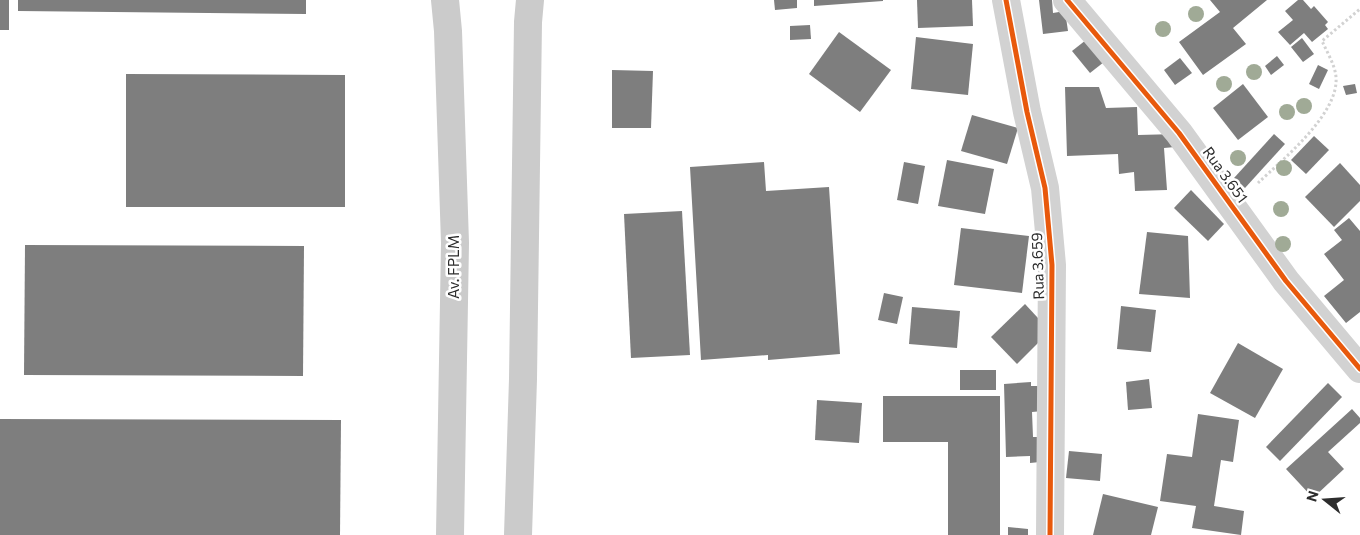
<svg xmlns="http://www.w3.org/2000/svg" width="1360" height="535" font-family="Commissioner,sans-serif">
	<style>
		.building { fill: #7e7e7e }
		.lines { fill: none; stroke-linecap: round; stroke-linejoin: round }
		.path { stroke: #d2d2d2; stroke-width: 3; stroke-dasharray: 2.5 2.5; stroke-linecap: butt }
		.minor { stroke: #d2d2d2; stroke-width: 28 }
		.secondary { stroke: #cbcbcb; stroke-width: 28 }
		.cycleway-casing { stroke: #fff; stroke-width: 8 }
		.cycleway { stroke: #e8590c; stroke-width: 5 }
		.tree { fill: #a0aa96 }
		.labels { text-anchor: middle; stroke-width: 5; stroke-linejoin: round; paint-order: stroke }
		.street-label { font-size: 15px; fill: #2d2d2d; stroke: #fff }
	</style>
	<rect width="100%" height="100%" fill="#fff"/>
	<g class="building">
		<rect x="0" y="0" width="9" height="30"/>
		<path d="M18 0H306V14L18 11Z"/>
		<path d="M774 0H797V8L775 10Z"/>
		<path d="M814 0H883V1L814 6Z"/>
		<path d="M917 0H972L973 26 918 28Z"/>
		<path d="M1039 0H1052L1053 13 1065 11 1068 31 1043 34Z"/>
		<path d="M1210 0H1267L1233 28 1246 44 1203 75 1179 42 1220 12Z"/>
		<path d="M1298 0H1303L1311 9 1314 6 1328 22 1325 25 1328 29 1312 42 1304 33 1290 45 1278 32 1293 20 1285 11Z"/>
		<path d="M810 25 811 39 790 40V26Z"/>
		<path d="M839 32 891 70 860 112 809 74Z"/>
		<path d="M916 37 973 44 968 95 911 89Z"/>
		<path d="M1302 38 1314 54 1303 62 1291 47Z"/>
		<path d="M1086 40 1104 62 1090 73 1072 51Z"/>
		<path d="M1277 56 1284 65 1271 75 1265 66Z"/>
		<path d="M1180 58 1192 73 1175 85 1164 70Z"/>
		<path d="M1318 65 1328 70 1319 89 1309 84Z"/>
		<path d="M612 70 653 71 651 128H612Z"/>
		<path d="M126 74 345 75V207H126Z"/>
		<path d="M1243 84 1268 117 1238 140 1213 108Z"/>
		<path d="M1355 84 1357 93 1346 95 1343 86Z"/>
		<path d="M1065 87H1099L1106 108 1137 107 1138 135 1177 134 1175 147 1164 148 1167 190 1135 191 1134 172 1119 174 1118 154 1067 156Z"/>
		<path d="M972 115 1018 128 1007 164 961 151Z"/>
		<path d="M1274 134 1285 144 1245 188 1234 178Z"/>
		<path d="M1314 136 1329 150 1306 174 1291 160Z"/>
		<path d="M947 160 994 169 985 214 938 206Z"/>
		<path d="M764 162 766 191 829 187 840 354 768 360V355L701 360 690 167Z"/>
		<path d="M904 162 925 166 918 204 897 200Z"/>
		<path d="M1340 163 1360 185V201L1334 227 1305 197Z"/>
		<path d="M1191 190 1224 224 1208 241 1174 208Z"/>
		<path d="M682 211 690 355 631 358 624 214Z"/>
		<path d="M1349 218 1360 231V312L1346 323 1324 296 1344 280 1324 254 1342 240 1334 230Z"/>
		<path d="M961 228 1029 236 1022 293 954 285Z"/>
		<path d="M1147 232 1188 236 1190 298 1139 294Z"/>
		<path d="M25 245 304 246 303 376 24 375Z"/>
		<path d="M884 293 903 297 897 324 878 320Z"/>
		<path d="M1025 304 1050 331 1017 364 991 337Z"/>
		<path d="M1121 306 1156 310 1151 352 1117 349Z"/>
		<path d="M912 307 960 311 957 348 909 344Z"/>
		<path d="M1238 343 1283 369 1255 418 1210 393Z"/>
		<rect x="960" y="370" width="36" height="20"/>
		<path d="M1149 379 1152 408 1128 410 1126 382Z"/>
		<path d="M1031 382V386H1042L1043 411 1032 412 1033 437H1039L1040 462 1030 463V456L1006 457 1004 384Z"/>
		<path d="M1328 383 1342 397 1280 461 1266 447Z"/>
		<path d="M883 396H1000V535H948V442H883Z"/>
		<path d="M817 400 862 403 859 443 815 440Z"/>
		<path d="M1352 409 1360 418V423L1328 452 1344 469 1313 498 1286 469Z"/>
		<path d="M1198 414 1239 420 1233 462 1221 460 1214 506 1244 511 1241 535 1192 528 1196 506 1160 501 1167 454 1192 457Z"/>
		<path d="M0 419 341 420 340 535H0Z"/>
		<path d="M1069 451 1102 454 1100 481 1066 478Z"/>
		<path d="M1103 494 1158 507 1151 535H1093Z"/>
		<path d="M1008 527 1028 529V535H1008Z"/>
	</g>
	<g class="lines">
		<path class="path" d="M1258 183C1283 159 1339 114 1336 77 1335 65 1327 52 1322 41L1360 9"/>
		<g class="minor">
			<path d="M1006 0 1027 112 1045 188 1052 265 1050 535"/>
			<path d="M1067 0 1179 133 1286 281 1360 369"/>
		</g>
		<g class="secondary">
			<path d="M445 0 448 31 455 243 450 535"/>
			<path d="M518 535 523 379 528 22 530 0"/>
		</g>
		<g class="cycleway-casing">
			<g id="cycleway">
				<path d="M1006 0 1027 112 1045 188 1052 265 1050 535"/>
				<path d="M1067 0 1179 133 1286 281 1360 369"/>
			</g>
		</g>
		<use href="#cycleway" class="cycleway"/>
	</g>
	<g class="tree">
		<circle cx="1196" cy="14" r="8"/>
		<circle cx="1163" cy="29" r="8"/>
		<circle cx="1254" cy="72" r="8"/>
		<circle cx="1224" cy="84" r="8"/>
		<circle cx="1304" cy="106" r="8"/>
		<circle cx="1287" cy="112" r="8"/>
		<circle cx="1238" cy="158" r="8"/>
		<circle cx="1284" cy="168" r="8"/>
		<circle cx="1281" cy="209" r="8"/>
		<circle cx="1283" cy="244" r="8"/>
	</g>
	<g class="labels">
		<g class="street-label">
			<text transform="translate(1225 175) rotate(54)" y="5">Rua 3.651</text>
			<text transform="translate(1038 266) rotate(-92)" y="5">Rua 3.659</text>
			<text transform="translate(454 267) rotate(-90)" y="5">Av. FPLM</text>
		</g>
	</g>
	<g transform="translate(1325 500) rotate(287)" stroke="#ffffff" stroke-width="4" paint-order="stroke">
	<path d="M0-4L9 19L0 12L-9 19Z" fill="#2d2d2d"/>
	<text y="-8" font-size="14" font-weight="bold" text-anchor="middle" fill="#2d2d2d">N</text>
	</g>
</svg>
